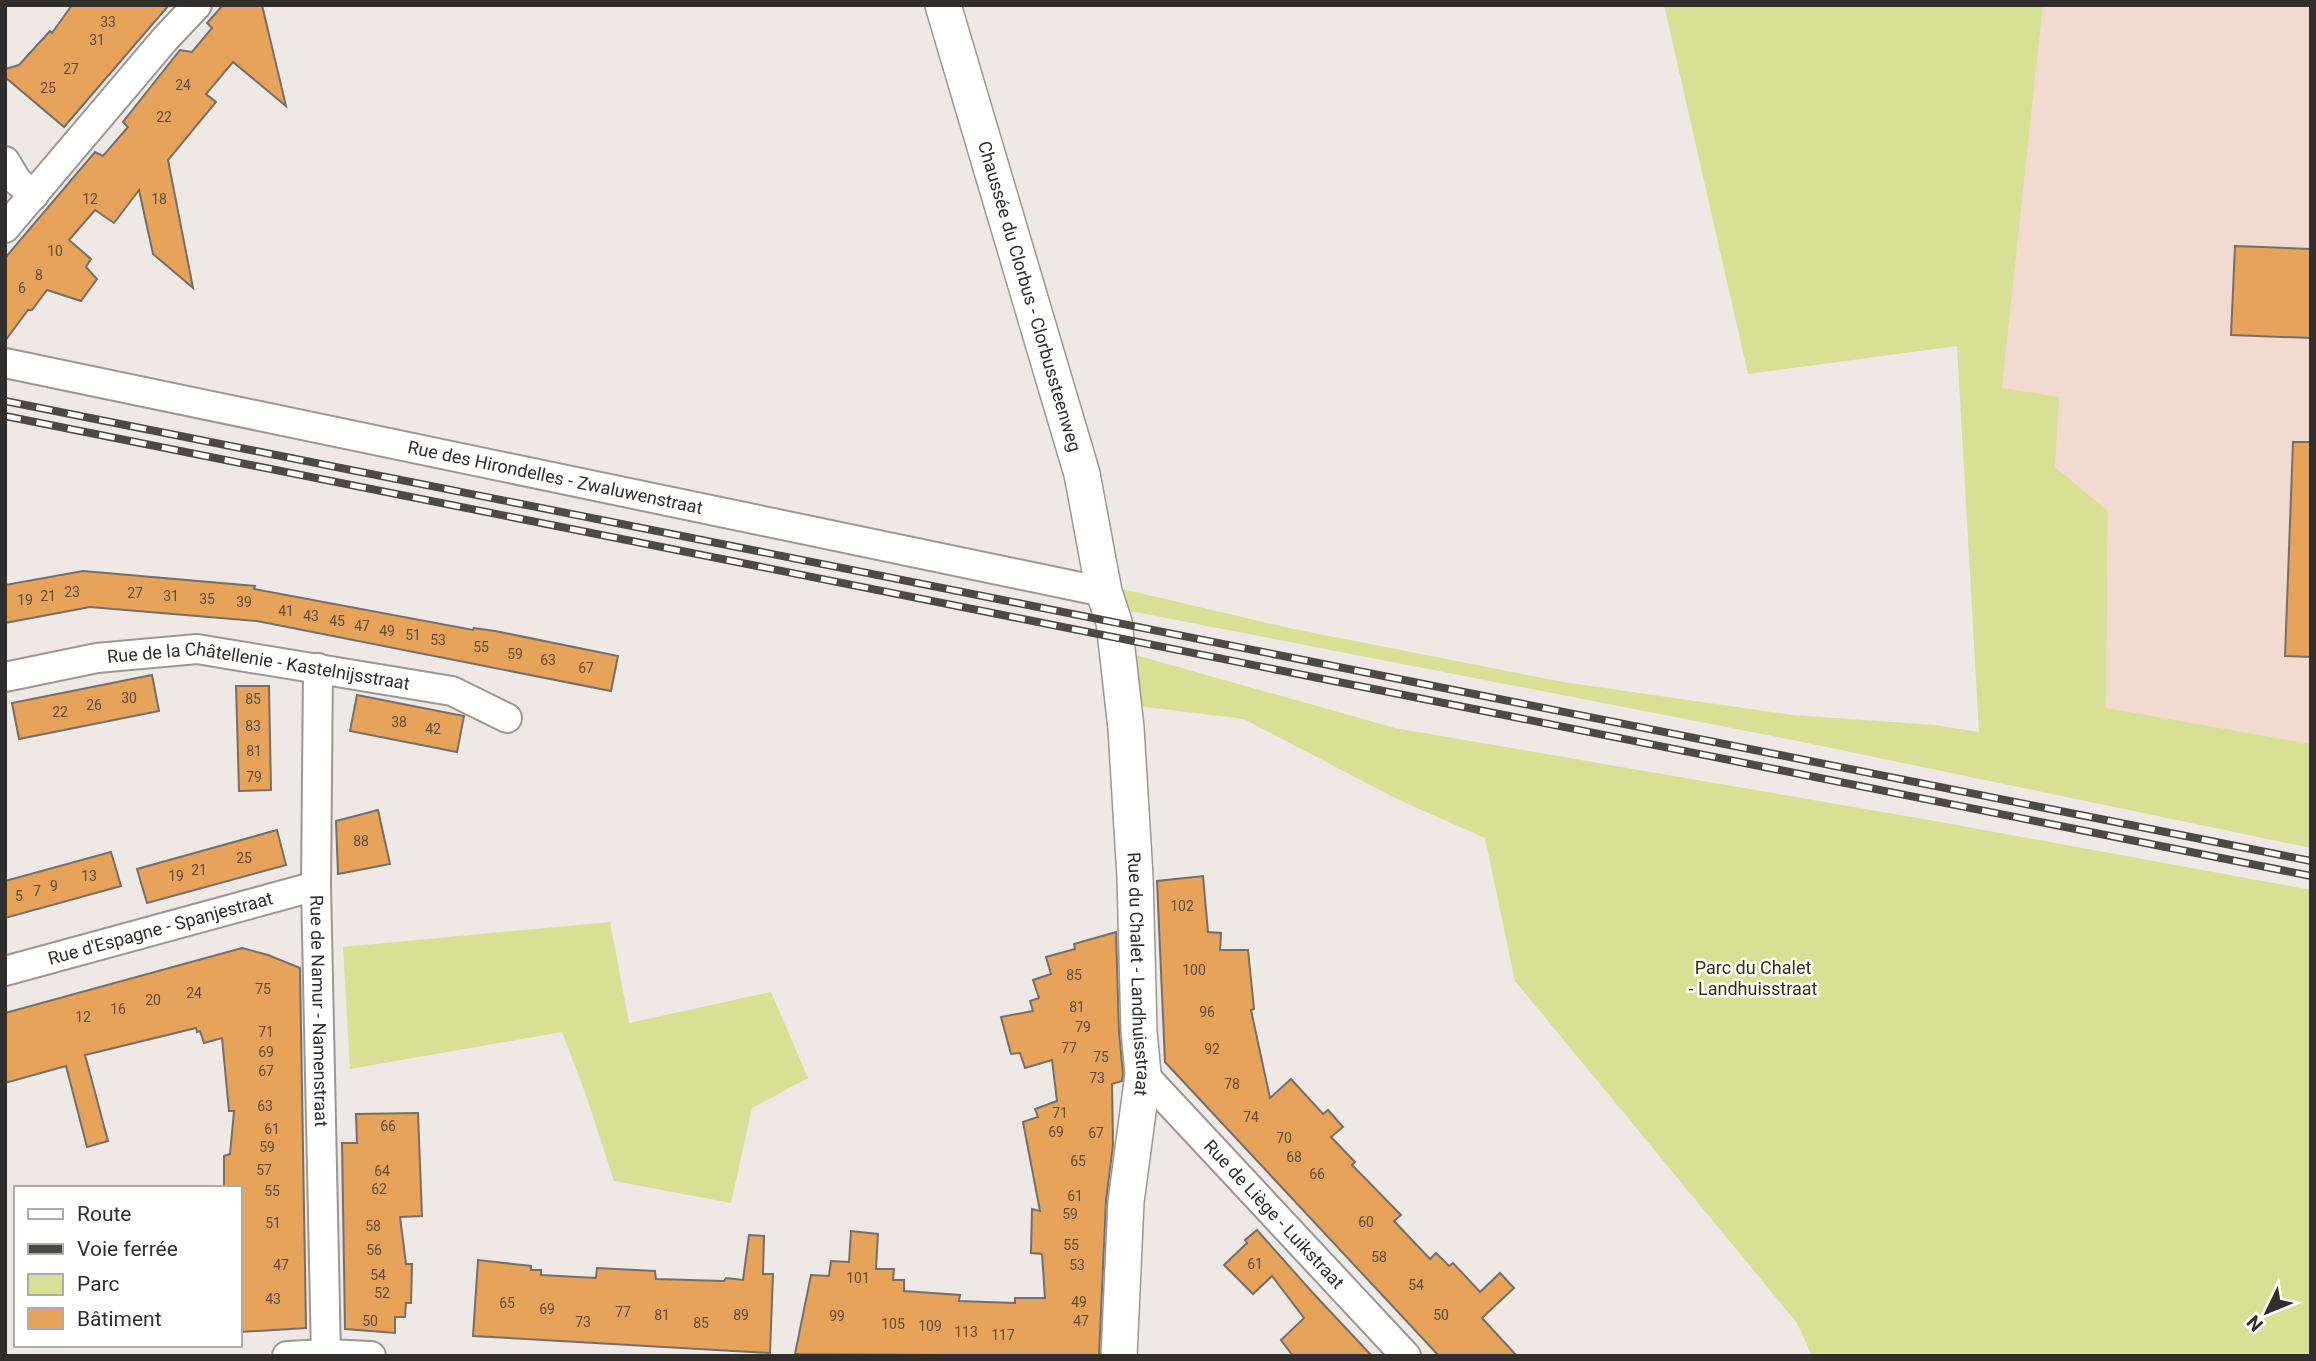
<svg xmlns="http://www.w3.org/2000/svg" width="2316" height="1361" font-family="Roboto,sans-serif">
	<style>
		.industrial { fill: #f2dad0 }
		.green { fill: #d7e094 }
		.building { fill: #e6a359; stroke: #746f6b; stroke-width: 2 }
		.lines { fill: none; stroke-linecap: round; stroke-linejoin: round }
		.minor-casing { stroke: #9b9792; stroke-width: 32 }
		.tertiary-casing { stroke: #9b9792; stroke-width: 38 }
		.minor { stroke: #fff; stroke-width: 28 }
		.tertiary { stroke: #fff; stroke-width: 35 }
		.rail-casing { stroke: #4c4a47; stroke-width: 8 }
		.rail { stroke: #fff; stroke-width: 5; stroke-dasharray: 16; stroke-linecap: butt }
		.labels { text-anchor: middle; stroke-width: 5; stroke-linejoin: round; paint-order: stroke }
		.number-label { font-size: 14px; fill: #5e4c38 }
		.street-label { font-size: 18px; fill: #312f2d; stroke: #fff }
		.park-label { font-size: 18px; fill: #31340b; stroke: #fff }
	</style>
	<rect width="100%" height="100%" fill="#eee9e4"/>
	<path class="industrial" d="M2043 5H2311V744L2106 709 2108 511 2055 467 2002 388Z"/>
	<g class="green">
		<path d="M1664 5H2043L2002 388 2059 397 2055 467 2108 511 2106 708 2311 744V848L1788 739 1120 609 1118 588 1289 628 1563 682 1793 715 1935 725 1979 732 1957 346 1748 374Z"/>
		<path d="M1132 654 1395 728 1935 821 2311 890V1356H1812L1797 1323 1515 981 1485 838 1397 799 1244 719 1130 705Z"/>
		<path d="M610 922 629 1023 771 992 808 1078 752 1108 731 1203 614 1181 586 1095 562 1032 350 1069 343 947Z"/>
	</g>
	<g class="building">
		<path d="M72 5H169L64 127 5 77V69L19 65 50 31 52 33Z"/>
		<path d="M223 5H262L286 106 233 62 206 94 216 102 168 160 193 288 153 254 139 190 114 223 95 210 69 240 91 259 86 267 97 279 81 301 47 290 32 310H28L5 341V258L95 152 103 156 128 127 123 122 180 50 192 52 212 28 207 23Z"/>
		<path d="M2235 246 2311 249V338L2231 335Z"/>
		<path d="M2293 442H2311V657L2285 656Z"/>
		<path d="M83 571 255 586 254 589 473 630 474 628 495 631 618 656 611 691 257 621 90 607 5 623V585Z"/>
		<path d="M152 675 159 711 19 739 12 703Z"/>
		<path d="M236 686H269L271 790 239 791Z"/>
		<path d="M357 695 464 716 457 752 350 731Z"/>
		<path d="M378 810 390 864 338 874 336 821Z"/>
		<path d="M277 830 286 865 147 903 137 869Z"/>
		<path d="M111 852 121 886 5 918V881Z"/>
		<path d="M1203 876 1208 932 1221 933 1220 950H1248L1254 1009 1251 1010 1270 1098 1291 1079 1323 1114 1328 1110 1343 1127 1331 1137 1355 1162 1352 1165 1401 1215 1394 1221 1430 1259 1436 1253 1449 1266 1453 1263 1480 1292 1500 1273 1514 1288 1482 1318 1517 1356H1439L1165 1062 1157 881Z"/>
		<path d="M1116 932 1119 1032 1123 1074 1122 1081 1112 1084 1113 1145 1106 1201 1099 1356 795 1354 811 1275 829 1276 831 1261 849 1262 851 1231 878 1234 876 1269H894L893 1280H904V1291L960 1295 959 1301 1015 1303V1298H1045L1042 1254 1031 1253 1032 1209 1040 1211 1023 1122 1038 1117 1035 1109 1057 1101 1052 1060 1025 1068 1020 1053 1011 1054 1001 1017 1033 1011 1030 1001 1039 998 1033 980 1051 974 1046 957 1075 949 1074 944Z"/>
		<path d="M242 948 268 955 300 968 306 1328 240 1332V1188H224V1156L230 1154 234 1111H229L222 1038 204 1043 200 1031 197 1032 196 1028 85 1055 108 1141 87 1147 66 1066 5 1083V1013Z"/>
		<path d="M418 1113 422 1216 400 1217 406 1264H412L411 1303H406L405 1317H395V1333L345 1329 342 1143H357L356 1114Z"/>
		<path d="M1257 1230 1312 1292 1372 1356H1293L1281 1340 1304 1318 1272 1276 1253 1294 1224 1265 1247 1243 1245 1240Z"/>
		<path d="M749 1235 764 1236 763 1274H773L770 1353 473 1336 478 1260 531 1266V1270H541V1275L596 1278 597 1268 655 1271 656 1279 724 1281 726 1278 743 1280Z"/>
	</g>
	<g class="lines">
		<g class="minor-casing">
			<g id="minor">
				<path d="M5 161 17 181 34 195"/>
				<path d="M5 228 165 39 197 5"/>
				<path id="s1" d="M5 363 1104 592"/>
				<path id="s2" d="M318 668 316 886 326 1356"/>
				<path id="s3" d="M5 677 97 658 197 649 452 691 507 718"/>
				<path id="s4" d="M5 971 316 886"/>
				<path id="s5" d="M1143 1074 1406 1356"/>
				<path d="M287 1356 326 1354 371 1356"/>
			</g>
		</g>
		<g class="tertiary-casing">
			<g id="tertiary">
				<path id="s6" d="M943 5 1082 474 1104 592 1114 622 1126 728 1135 877 1139 1031 1143 1074 1126 1202 1119 1356"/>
			</g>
		</g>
		<use href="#minor" class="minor"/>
		<use href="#tertiary" class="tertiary"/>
		<g class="rail-casing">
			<g id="rail">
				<path d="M5 401 2311 861"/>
				<path d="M5 416 2311 876"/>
			</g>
		</g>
		<use href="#rail" class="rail"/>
	</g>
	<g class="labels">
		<g class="number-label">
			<text x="108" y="27">33</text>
			<text x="97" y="45">31</text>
			<text x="71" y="74">27</text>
			<text x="183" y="90">24</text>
			<text x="48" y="93">25</text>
			<text x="164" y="122">22</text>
			<text x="90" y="204">12</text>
			<text x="159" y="204">18</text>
			<text x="55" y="256">10</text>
			<text x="39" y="280">8</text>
			<text x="22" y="293">6</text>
			<text x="72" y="597">23</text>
			<text x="135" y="598">27</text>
			<text x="48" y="601">21</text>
			<text x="171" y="601">31</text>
			<text x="207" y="604">35</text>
			<text x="25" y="605">19</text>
			<text x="244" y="607">39</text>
			<text x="286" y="616">41</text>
			<text x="311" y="621">43</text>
			<text x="337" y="626">45</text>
			<text x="362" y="631">47</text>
			<text x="387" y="636">49</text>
			<text x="413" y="640">51</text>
			<text x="438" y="645">53</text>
			<text x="481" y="652">55</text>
			<text x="515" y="659">59</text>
			<text x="548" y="665">63</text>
			<text x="586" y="673">67</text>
			<text x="129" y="703">30</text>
			<text x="253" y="704">85</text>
			<text x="94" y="710">26</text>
			<text x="60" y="717">22</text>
			<text x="399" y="727">38</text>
			<text x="253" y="731">83</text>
			<text x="433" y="734">42</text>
			<text x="254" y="756">81</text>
			<text x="254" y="782">79</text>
			<text x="361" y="846">88</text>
			<text x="244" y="863">25</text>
			<text x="199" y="875">21</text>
			<text x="89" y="881">13</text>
			<text x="176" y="881">19</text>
			<text x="54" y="891">9</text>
			<text x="37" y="896">7</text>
			<text x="19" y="901">5</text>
			<text x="1182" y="911">102</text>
			<text x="1194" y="975">100</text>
			<text x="1074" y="980">85</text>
			<text x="263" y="994">75</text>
			<text x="194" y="998">24</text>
			<text x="153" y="1005">20</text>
			<text x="1077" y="1012">81</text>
			<text x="118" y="1014">16</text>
			<text x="1207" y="1017">96</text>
			<text x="83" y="1022">12</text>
			<text x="1083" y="1032">79</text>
			<text x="266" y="1037">71</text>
			<text x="1069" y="1053">77</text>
			<text x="1212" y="1054">92</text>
			<text x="266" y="1057">69</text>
			<text x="1101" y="1062">75</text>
			<text x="266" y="1076">67</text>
			<text x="1097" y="1083">73</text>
			<text x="1232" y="1089">78</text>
			<text x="265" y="1111">63</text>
			<text x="1060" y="1118">71</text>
			<text x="1251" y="1122">74</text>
			<text x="388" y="1131">66</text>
			<text x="272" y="1134">61</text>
			<text x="1056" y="1137">69</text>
			<text x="1096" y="1138">67</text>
			<text x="1284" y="1143">70</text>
			<text x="267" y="1152">59</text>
			<text x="1294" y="1162">68</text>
			<text x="1078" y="1166">65</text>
			<text x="264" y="1175">57</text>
			<text x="382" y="1176">64</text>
			<text x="1317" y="1179">66</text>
			<text x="379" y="1194">62</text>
			<text x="272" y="1196">55</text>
			<text x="1075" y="1201">61</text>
			<text x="1070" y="1219">59</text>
			<text x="1366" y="1227">60</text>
			<text x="273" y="1228">51</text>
			<text x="373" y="1231">58</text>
			<text x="1071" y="1250">55</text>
			<text x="374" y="1255">56</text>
			<text x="1379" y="1262">58</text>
			<text x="1255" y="1269">61</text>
			<text x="281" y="1270">47</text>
			<text x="1077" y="1270">53</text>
			<text x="378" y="1280">54</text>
			<text x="858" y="1283">101</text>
			<text x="1416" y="1290">54</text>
			<text x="382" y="1298">52</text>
			<text x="273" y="1304">43</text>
			<text x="1079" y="1307">49</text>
			<text x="507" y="1308">65</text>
			<text x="547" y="1314">69</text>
			<text x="623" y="1317">77</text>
			<text x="662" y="1320">81</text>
			<text x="741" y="1320">89</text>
			<text x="1441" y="1320">50</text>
			<text x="837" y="1321">99</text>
			<text x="370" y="1326">50</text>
			<text x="1081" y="1326">47</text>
			<text x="583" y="1327">73</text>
			<text x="701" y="1328">85</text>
			<text x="893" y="1329">105</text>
			<text x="930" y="1331">109</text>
			<text x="966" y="1337">113</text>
			<text x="1003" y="1340">117</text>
		</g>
		<g class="street-label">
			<text dy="6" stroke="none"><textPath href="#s6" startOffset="304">Chaussée du Clorbus - Clorbussteenweg</textPath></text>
			<text dy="6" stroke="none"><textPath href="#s1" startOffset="562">Rue des Hirondelles - Zwaluwenstraat</textPath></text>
			<text dy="6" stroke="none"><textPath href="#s3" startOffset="257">Rue de la Châtellenie - Kastelnijsstraat</textPath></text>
			<text dy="6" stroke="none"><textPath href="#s4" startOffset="161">Rue d'Espagne - Spanjestraat</textPath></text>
			<text dy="6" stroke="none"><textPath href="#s6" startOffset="994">Rue du Chalet - Landhuisstraat</textPath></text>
			<text dy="6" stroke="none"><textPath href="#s2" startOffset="343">Rue de Namur - Namenstraat</textPath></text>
			<text dy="6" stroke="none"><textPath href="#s5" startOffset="192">Rue de Liège - Luikstraat</textPath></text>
		</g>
		<g class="park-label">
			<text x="1753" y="974">Parc du Chalet<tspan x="1753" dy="21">- Landhuisstraat</tspan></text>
		</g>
	</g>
	<rect width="2316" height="1361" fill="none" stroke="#312f2d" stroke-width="14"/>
	<rect x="14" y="1186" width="228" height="161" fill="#ffffff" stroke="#adacab" stroke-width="2"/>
	<rect x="28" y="1209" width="35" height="10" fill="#ffffff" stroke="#adacab" stroke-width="2"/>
	<text x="77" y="1221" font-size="21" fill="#312f2d">Route</text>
	<rect x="28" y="1244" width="35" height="10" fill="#4c4a47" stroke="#adacab" stroke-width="2"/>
	<text x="77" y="1256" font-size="21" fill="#312f2d">Voie ferrée</text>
	<rect x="28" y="1274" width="35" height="21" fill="#d7e094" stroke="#adacab" stroke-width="2"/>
	<text x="77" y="1291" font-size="21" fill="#312f2d">Parc</text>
	<rect x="28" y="1308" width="35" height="21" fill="#e6a359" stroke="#adacab" stroke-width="2"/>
	<text x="77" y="1326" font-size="21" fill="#312f2d">Bâtiment</text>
	<g transform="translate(2267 1312) rotate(227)" stroke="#ffffff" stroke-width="5" paint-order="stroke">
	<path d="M0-5L12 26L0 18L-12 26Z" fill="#312f2d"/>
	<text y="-10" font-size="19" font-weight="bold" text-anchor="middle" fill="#312f2d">N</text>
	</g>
</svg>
